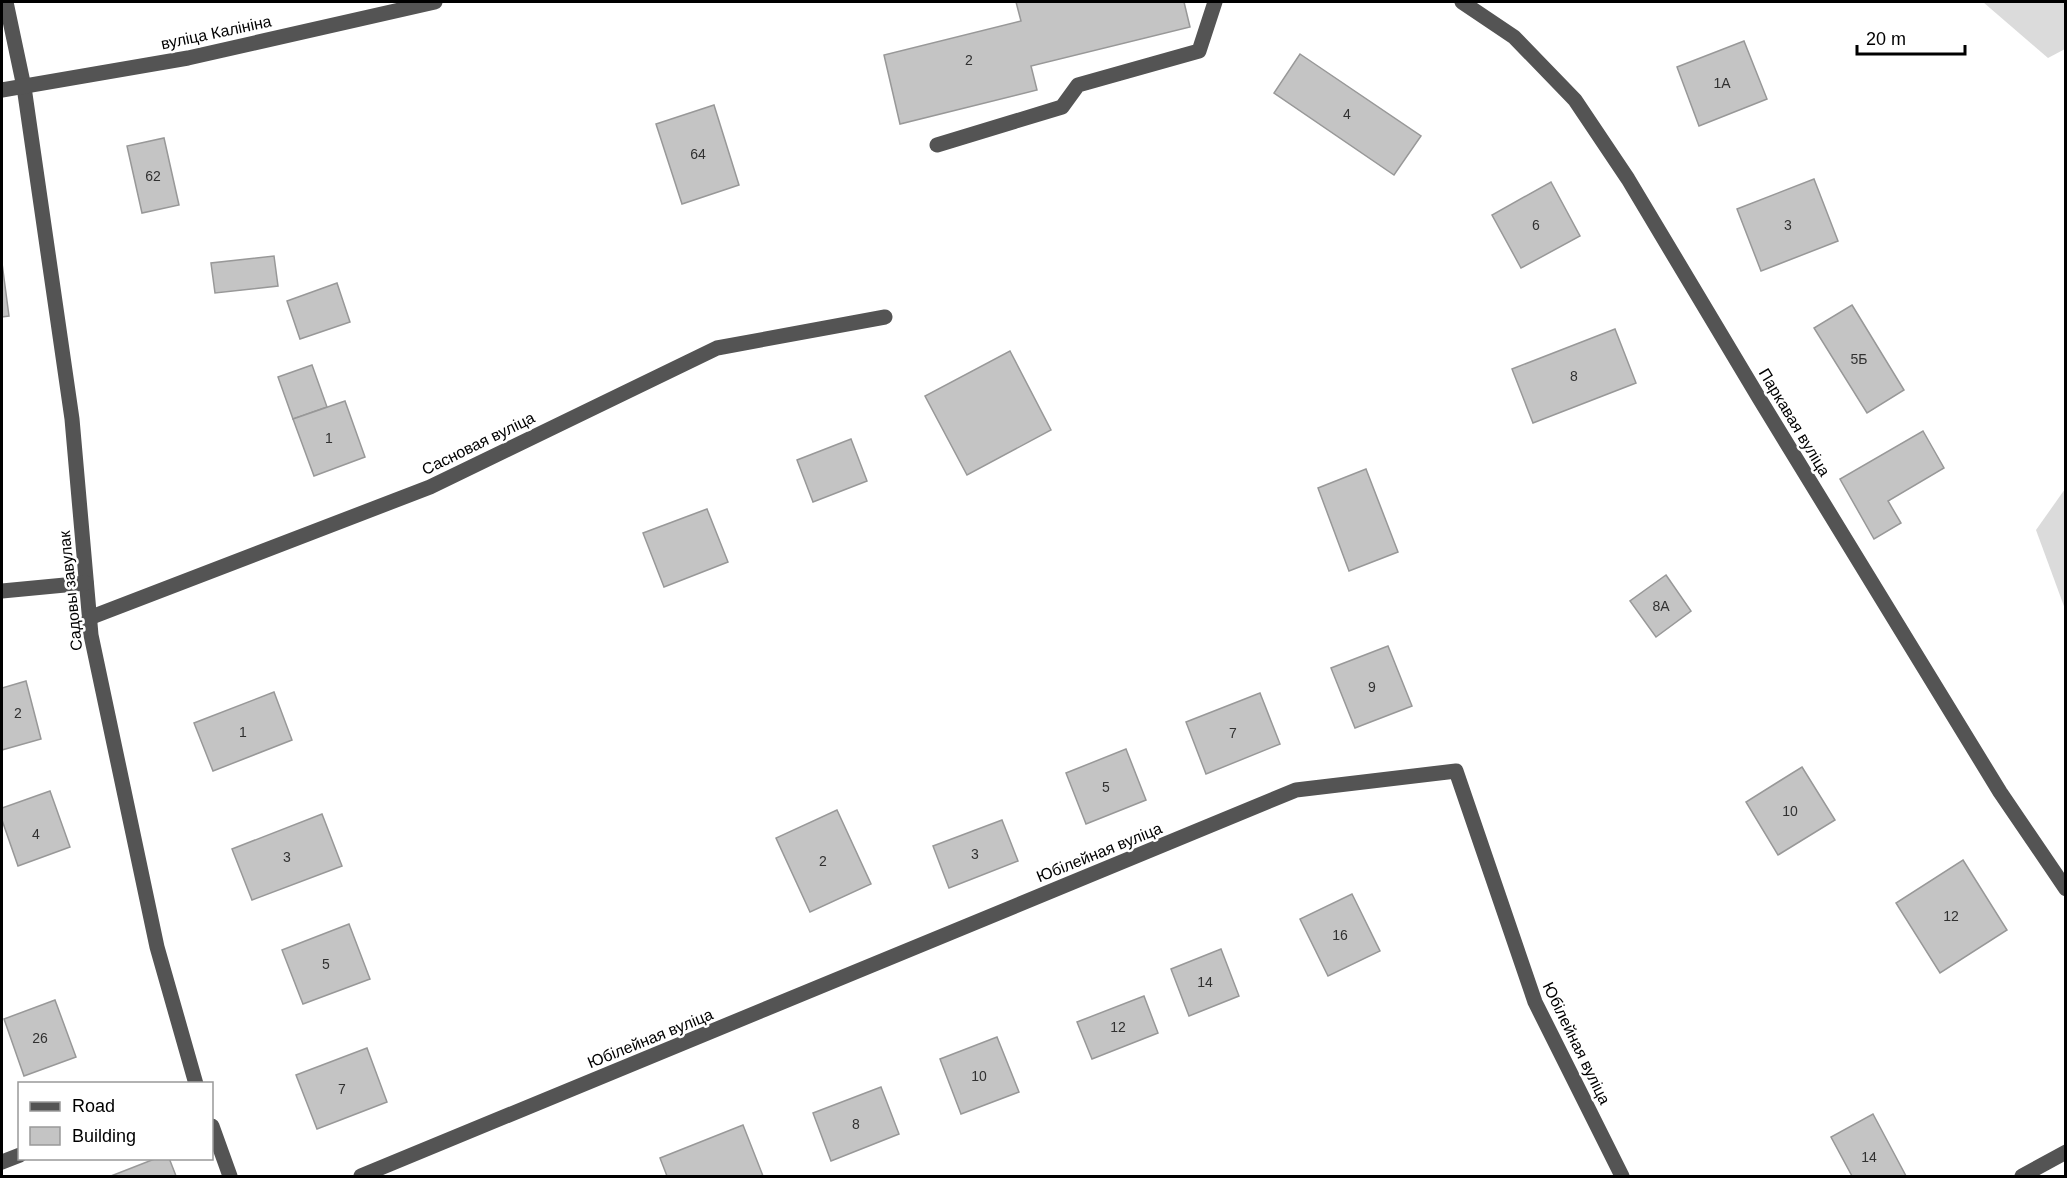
<svg xmlns="http://www.w3.org/2000/svg" width="2067" height="1178" font-family="Arial,sans-serif">
	<style>
		.green { fill: #dbdbdb }
		.building { fill: #c4c4c4; stroke: #989898; stroke-width: 1.5 }
		.lines { fill: none; stroke-linecap: round; stroke-linejoin: round }
		.minor { stroke: #545454; stroke-width: 15 }
		.labels { text-anchor: middle; stroke-width: 5; stroke-linejoin: round; paint-order: stroke }
		.number-label { font-size: 14px; fill: #313131 }
		.street-label { font-size: 16px; fill: #000; stroke: #fff }
	</style>
	<rect width="100%" height="100%" fill="#fff"/>
	<g class="green">
		<path d="M1983 2H2065V49L2048 58Z"/>
		<path d="M2065 489V609L2036 530Z"/>
	</g>
	<g class="building">
		<path d="M1016 2H1184L1190 27 1031 66 1037 90 900 124 884 55 1021 21Z"/>
		<path d="M1744 41 1767 99 1699 126 1677 67Z"/>
		<path d="M1300 54 1421 136 1394 175 1274 93Z"/>
		<path d="M714 105 739 185 682 204 656 124Z"/>
		<path d="M164 138 179 205 142 213 127 146Z"/>
		<path d="M1814 179 1838 241 1761 271 1737 209Z"/>
		<path d="M1551 182 1580 236 1521 268 1492 215Z"/>
		<path d="M274 256 278 286 215 293 211 263Z"/>
		<path d="M2 263 9 316 2 317Z"/>
		<path d="M337 283 350 322 300 339 287 301Z"/>
		<path d="M1852 305 1904 390 1867 413 1814 328Z"/>
		<path d="M1615 329 1636 383 1533 423 1512 369Z"/>
		<path d="M1010 351 1051 430 967 475 925 396Z"/>
		<path d="M312 365 327 407 293 419 278 377Z"/>
		<path d="M345 401 365 457 314 476 293 419Z"/>
		<path d="M1923 431 1944 468 1888 501 1901 523 1874 539 1840 479Z"/>
		<path d="M851 439 867 481 813 502 797 460Z"/>
		<path d="M1366 469 1398 552 1349 571 1318 488Z"/>
		<path d="M707 509 728 562 664 587 643 533Z"/>
		<path d="M1666 575 1691 611 1656 637 1630 601Z"/>
		<path d="M1388 646 1412 706 1355 728 1331 668Z"/>
		<path d="M26 681 41 739 2 750V688Z"/>
		<path d="M274 692 292 740 213 771 194 723Z"/>
		<path d="M1260 693 1280 744 1206 774 1186 722Z"/>
		<path d="M1126 749 1146 800 1086 824 1066 773Z"/>
		<path d="M1802 767 1835 820 1778 855 1746 802Z"/>
		<path d="M50 791 70 847 18 866 2 820V808Z"/>
		<path d="M837 810 871 884 810 912 776 838Z"/>
		<path d="M322 814 342 866 252 900 232 849Z"/>
		<path d="M1002 820 1018 861 949 888 933 846Z"/>
		<path d="M1963 860 2007 930 1940 973 1896 903Z"/>
		<path d="M1352 894 1380 951 1328 976 1300 919Z"/>
		<path d="M349 924 370 979 303 1004 282 950Z"/>
		<path d="M1221 949 1239 996 1189 1016 1171 969Z"/>
		<path d="M1144 996 1158 1033 1092 1059 1077 1022Z"/>
		<path d="M55 1000 76 1057 24 1076 4 1019Z"/>
		<path d="M997 1037 1019 1092 961 1114 940 1059Z"/>
		<path d="M367 1048 387 1102 317 1129 296 1075Z"/>
		<path d="M881 1087 899 1134 831 1161 813 1113Z"/>
		<path d="M1873 1114 1906 1176H1852L1831 1137Z"/>
		<path d="M743 1125 763 1176H667L660 1158Z"/>
		<path d="M157 1158H169L176 1176H111Z"/>
	</g>
	<g class="lines">
		<g class="minor">
			<path d="M6 2 24 87 72 419 91 635 157 947 196 1084"/>
			<path d="M1462 2 1514 37 1575 100 1628 179 1759 398 2000 792 2066 889"/>
			<path d="M2 90 188 58 435 2"/>
			<path d="M937 145 1062 107 1078 85 1199 51 1215 2"/>
			<path d="M2 591 86 583"/>
			<path d="M89 618 430 487 717 348 885 317"/>
			<path d="M212 1126 230 1176"/>
			<path d="M2 1162 20 1155"/>
			<path d="M361 1176 1296 790 1456 771 1535 1002 1622 1176"/>
			<path d="M2022 1176 2066 1152"/>
		</g>
	</g>
	<g class="labels">
		<g class="number-label">
			<text x="969" y="65">2</text>
			<text x="1722" y="88">1А</text>
			<text x="1347" y="119">4</text>
			<text x="698" y="159">64</text>
			<text x="153" y="181">62</text>
			<text x="1536" y="230">6</text>
			<text x="1788" y="230">3</text>
			<text x="1859" y="364">5Б</text>
			<text x="1574" y="381">8</text>
			<text x="329" y="443">1</text>
			<text x="1661" y="611">8А</text>
			<text x="1372" y="692">9</text>
			<text x="18" y="718">2</text>
			<text x="243" y="737">1</text>
			<text x="1233" y="738">7</text>
			<text x="1106" y="792">5</text>
			<text x="1790" y="816">10</text>
			<text x="36" y="839">4</text>
			<text x="975" y="859">3</text>
			<text x="287" y="862">3</text>
			<text x="823" y="866">2</text>
			<text x="1951" y="921">12</text>
			<text x="1340" y="940">16</text>
			<text x="326" y="969">5</text>
			<text x="1205" y="987">14</text>
			<text x="1118" y="1032">12</text>
			<text x="40" y="1043">26</text>
			<text x="979" y="1081">10</text>
			<text x="342" y="1094">7</text>
			<text x="856" y="1129">8</text>
			<text x="1869" y="1162">14</text>
		</g>
		<g class="street-label">
			<text transform="translate(216 32) rotate(-12)" y="6">вуліца Калініна</text>
			<text transform="translate(1795 422) rotate(59)" y="6">Паркавая вуліца</text>
			<text transform="translate(478 443) rotate(-26)" y="6">Сасновая вуліца</text>
			<text transform="translate(70 591) rotate(-96)" y="6">Садовы завулак</text>
			<text transform="translate(1099 852) rotate(-22)" y="6">Юбілейная вуліца</text>
			<text transform="translate(650 1038) rotate(-22)" y="6">Юбілейная вуліца</text>
			<text transform="translate(1577 1043) rotate(64)" y="6">Юбілейная вуліца</text>
		</g>
	</g>
	<rect width="2067" height="1178" fill="none" stroke="#000000" stroke-width="6"/>
	<rect x="18" y="1082" width="195" height="78" fill="#ffffff" stroke="#999999" stroke-width="1.5"/>
	<rect x="30" y="1102" width="30" height="9" fill="#545454" stroke="#999999" stroke-width="1.5"/>
	<text x="72" y="1112" font-size="18" fill="#000000">Road</text>
	<rect x="30" y="1127" width="30" height="18" fill="#c4c4c4" stroke="#999999" stroke-width="1.5"/>
	<text x="72" y="1142" font-size="18" fill="#000000">Building</text>
	<path d="M1857 45v9h108v-9" fill="none" stroke="#000000" stroke-width="3"/>
	<text x="1866" y="45" font-size="18" fill="#000000" stroke="#ffffff" stroke-width="4.5" paint-order="stroke">20 m</text>
</svg>
